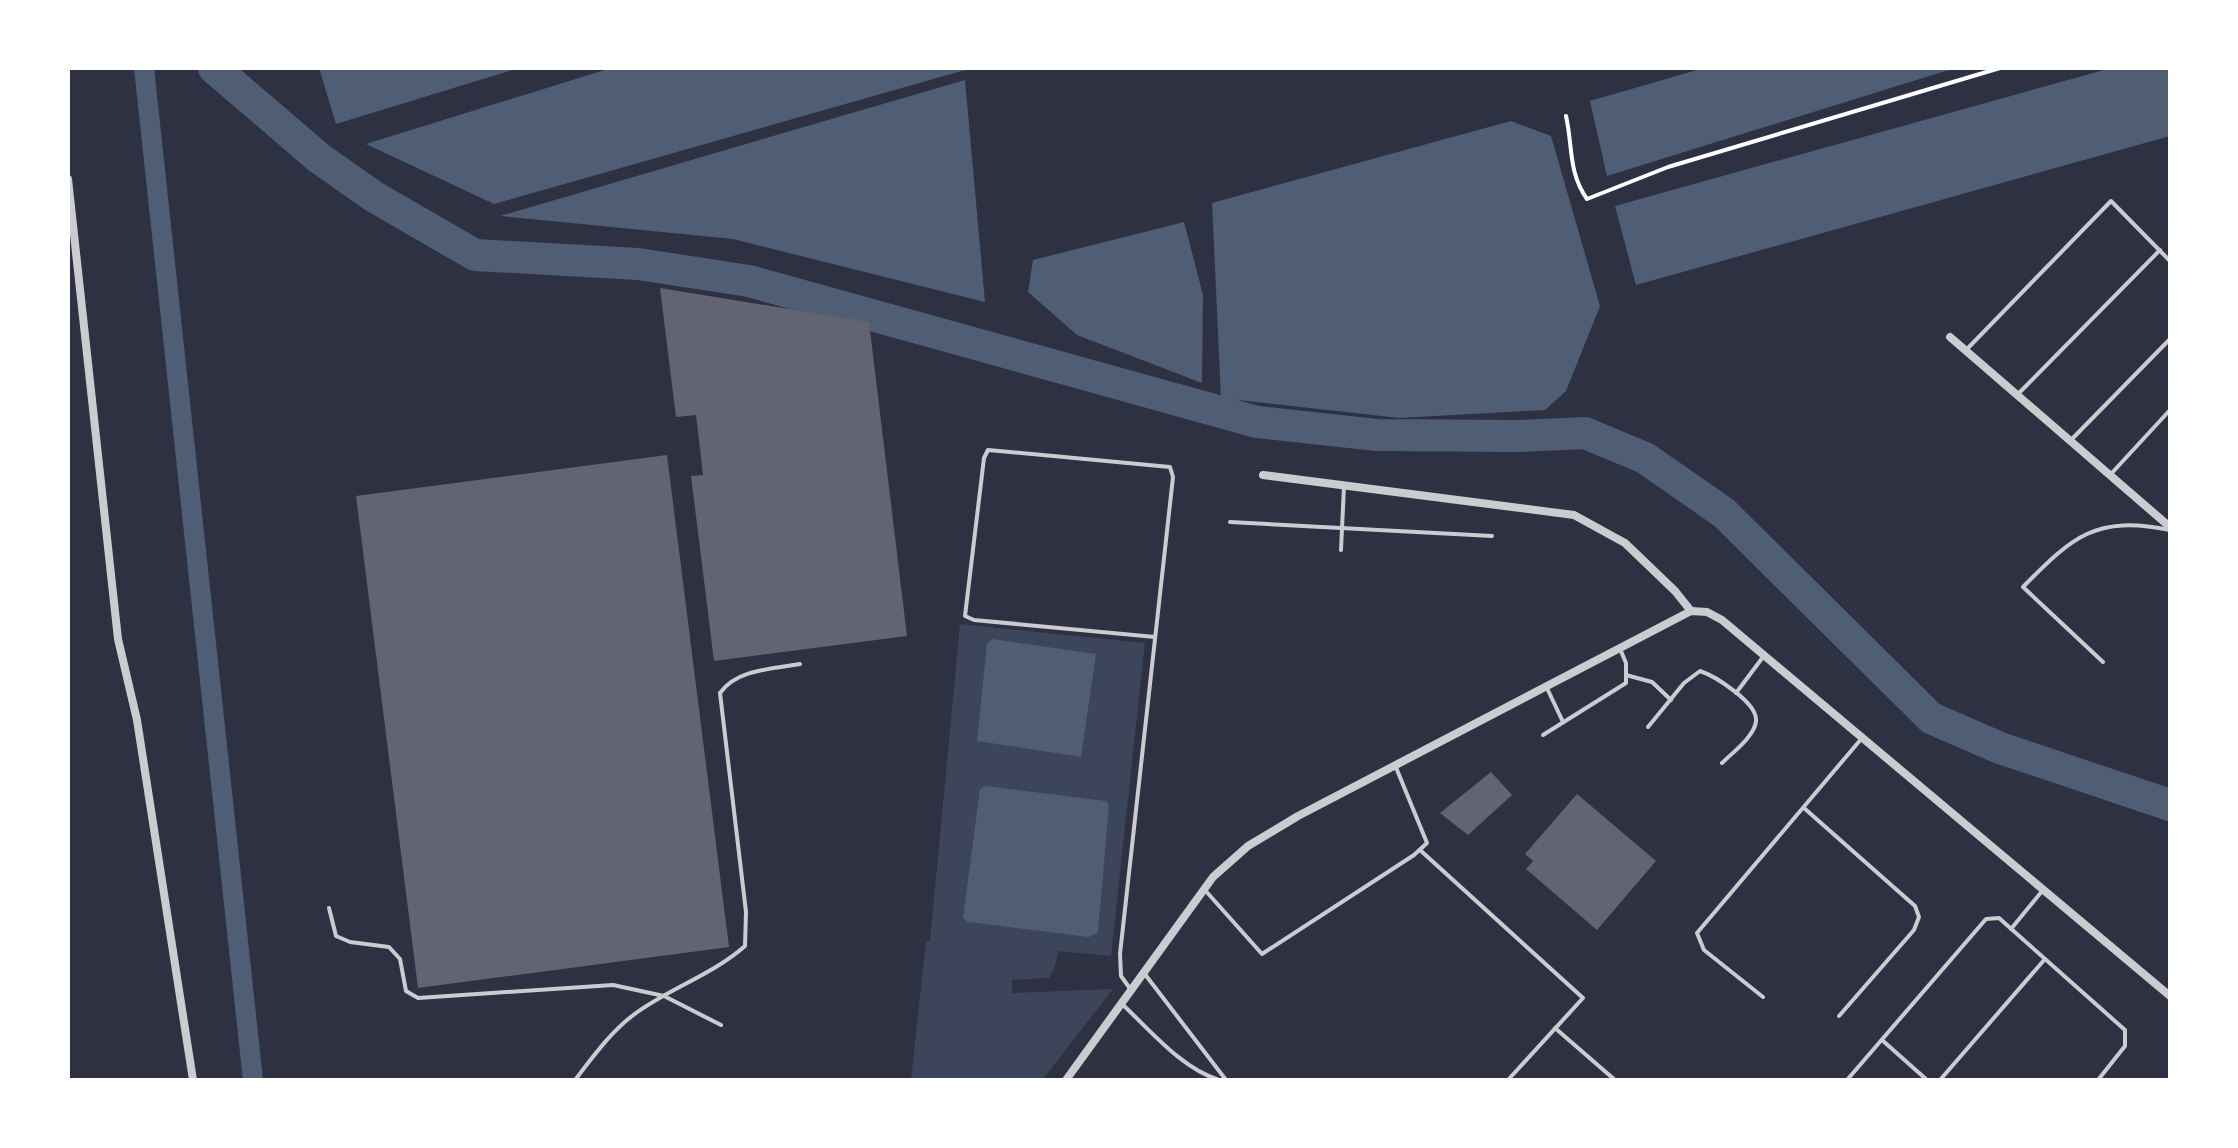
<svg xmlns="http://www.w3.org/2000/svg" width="2238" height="1148" font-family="Rubik,sans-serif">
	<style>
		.green { fill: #3c4559 }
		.water { fill: #4f5d75 }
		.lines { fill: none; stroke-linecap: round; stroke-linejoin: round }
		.canal { stroke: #4f5d75; stroke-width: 20 }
		.river { stroke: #4f5d75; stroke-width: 32 }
		.building { fill: #626471 }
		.path { stroke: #fff; stroke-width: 4 }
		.service { stroke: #caccd0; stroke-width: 4 }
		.minor { stroke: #caccd0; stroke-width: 8 }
	</style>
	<rect width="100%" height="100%" fill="#2d3142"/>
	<path class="green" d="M960 624 1145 643 1111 956 1058 951 1055 967 1049 978 1012 980V993L1113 989 1042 1080H911L926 941H930Z"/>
	<g class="water">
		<path d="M319 68H519L336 124Z"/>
		<path d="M611 68H972L494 204 366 144Z"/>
		<path d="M1704 68H1955L1607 176 1590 101Z"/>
		<path d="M2111 68H2170V136L1636 285 1615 206Z"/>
		<path d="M965 80 985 302 733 239 500 216Z"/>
		<path d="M1511 121 1551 136 1600 306 1566 391 1545 410 1399 418 1221 398 1212 203Z"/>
		<path d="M1184 222 1203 295 1202 383 1077 335 1028 292 1033 260Z"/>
		<path d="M992 639 1096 654 1081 757 977 741 987 644Z"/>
		<path d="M985 786 1106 801 1109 805 1098 932 1089 937 968 922 963 918 980 789Z"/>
	</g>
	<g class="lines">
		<path class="canal" d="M144 68 253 1080"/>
		<path class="river" d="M214 68 319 158 373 196 475 255 638 264 749 281 1257 422 1377 435 1518 436 1585 433 1645 458 1724 513 1931 718 2000 748 2170 805"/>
	</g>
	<g class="building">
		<path d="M660 288 869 322 907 636 714 661 691 476 703 475 696 415 676 417Z"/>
		<path d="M667 455 729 947 418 988 356 496Z"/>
		<path d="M1491 772 1512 795 1468 835 1440 813Z"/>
		<path d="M1577 794 1656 861 1597 930 1526 869 1533 861 1525 854Z"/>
	</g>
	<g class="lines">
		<path class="path" d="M1566 116C1573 147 1568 172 1587 199L1668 167 2000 68"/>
		<g class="service">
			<path d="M1968 348 2111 201 2170 261"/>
			<path d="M2019 393 2160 250"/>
			<path d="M2072 439 2170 339"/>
			<path d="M2110 475 2170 410"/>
			<path d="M1230 522 1492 536"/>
			<path d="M1341 550 1344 486"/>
			<path d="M2103 662 2023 587C2073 536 2096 515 2170 530"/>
			<path d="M1626 675 1652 682 1671 700"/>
			<path d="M1546 686 1563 722"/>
			<path d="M1736 693 1763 657"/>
			<path d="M1648 727 1684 683 1700 671C1715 676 1758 703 1756 721 1755 736 1732 753 1722 763"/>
			<path d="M1543 735 1626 683V663L1621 651"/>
			<path d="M1804 808 1915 906 1919 917 1914 930 1839 1016"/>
			<path d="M1420 850 1583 998 1508 1080"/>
			<path d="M1204 889 1262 954 1414 855 1427 843 1395 765"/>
			<path d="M329 908 336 936 350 942 389 947 400 959 406 991 418 998 613 985 664 996 721 1025"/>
			<path d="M2011 929 2043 890"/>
			<path d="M1144 973 1226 1080"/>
			<path d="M1131 990 1121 976 1120 954 1173 477 1170 467 988 450 984 458 965 616 974 620 1155 637"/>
			<path d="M1763 997 1704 950 1697 933 1862 738"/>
			<path d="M1122 1004C1151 1031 1181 1068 1219 1080"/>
			<path d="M1555 1028 1615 1080"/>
			<path d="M1882 1040 1927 1080"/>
			<path d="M575 1080C592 1058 609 1034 632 1016 667 989 711 976 745 946L746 912 720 693C737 669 773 669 800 664"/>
			<path d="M1847 1080 1986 919 1999 918 2125 1030V1046L2098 1080"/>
			<path d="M1940 1080 2045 959"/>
		</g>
		<g class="minor">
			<path d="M68 179 118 639 137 720 193 1080"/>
			<path d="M1950 337 2170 527"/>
			<path d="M1263 475 1574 515 1625 543 1675 591 1691 611"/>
			<path d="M1066 1080 1213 877 1248 846 1298 816 1691 611 1707 612 1722 620 2170 996"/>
		</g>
	</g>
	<rect width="2238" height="1148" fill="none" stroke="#ffffff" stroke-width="140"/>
</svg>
